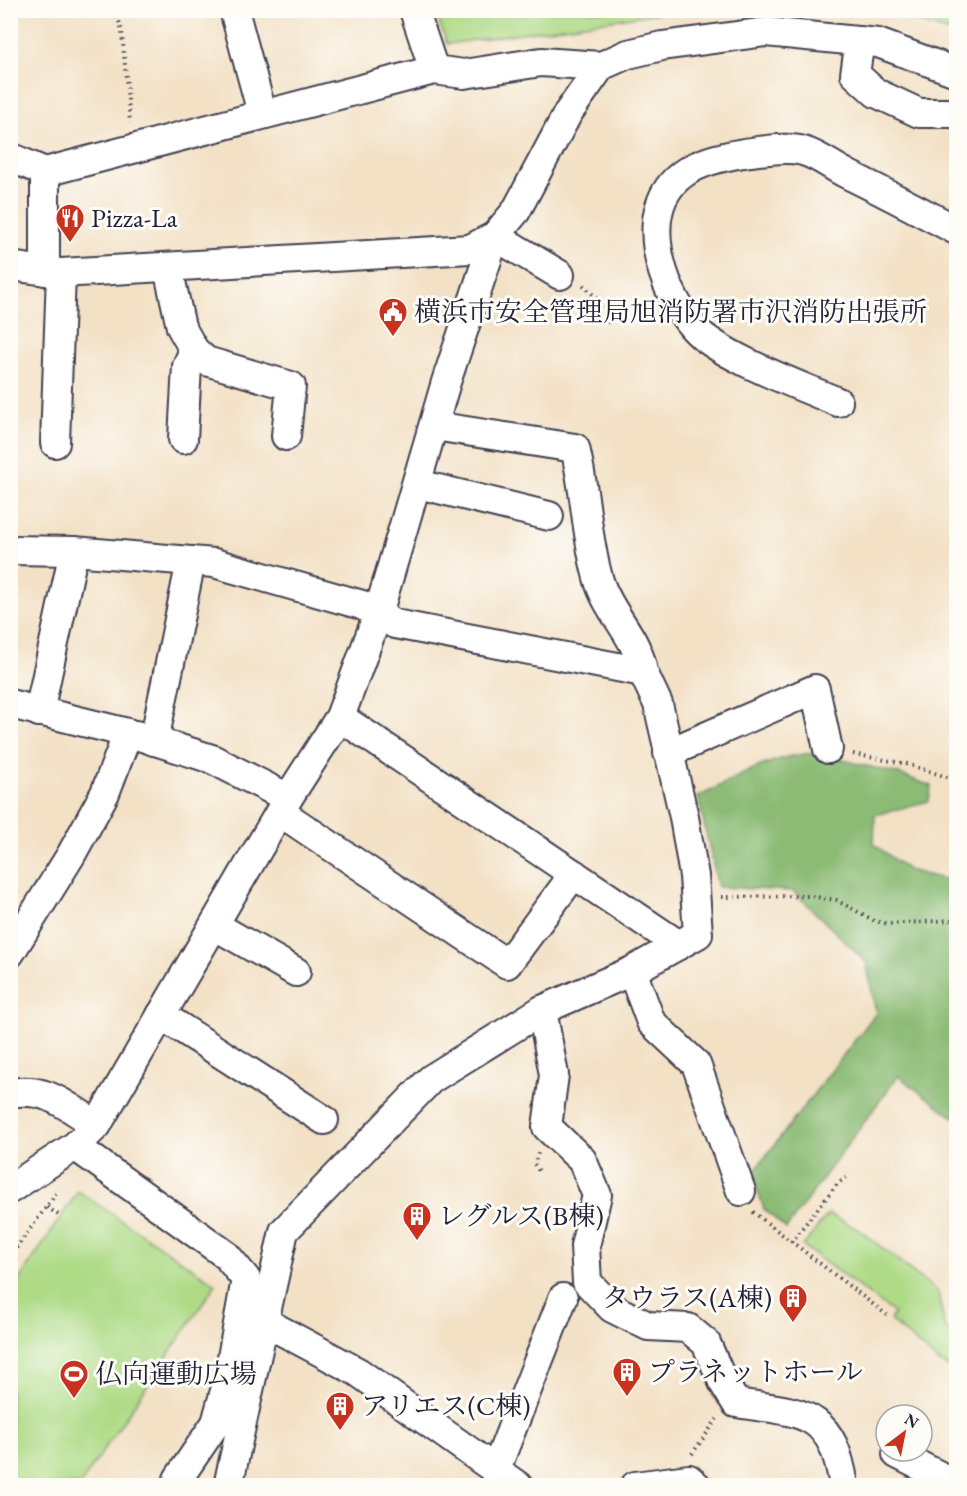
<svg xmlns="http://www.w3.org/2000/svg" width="967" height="1496" font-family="'EB Garamond','Noto Serif JP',serif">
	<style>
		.green { fill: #afdb87; stroke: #687e61; stroke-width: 1.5 }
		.forest { fill: #8bbb74; stroke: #566e58; stroke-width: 1.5 }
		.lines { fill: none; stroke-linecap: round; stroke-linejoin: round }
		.minor-casing { stroke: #413f50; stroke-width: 32 }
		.path { stroke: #413f50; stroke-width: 4; stroke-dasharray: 1.5 4.5; stroke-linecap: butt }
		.minor { stroke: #fff; stroke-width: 28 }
		.labels { text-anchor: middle; stroke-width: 6; stroke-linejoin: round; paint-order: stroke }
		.poi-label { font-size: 27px; fill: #22223b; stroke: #fdfcf7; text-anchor: start }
	</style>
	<rect width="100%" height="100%" fill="#fdfcf7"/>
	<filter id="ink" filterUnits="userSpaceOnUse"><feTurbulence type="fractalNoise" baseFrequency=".0167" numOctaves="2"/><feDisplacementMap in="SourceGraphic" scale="12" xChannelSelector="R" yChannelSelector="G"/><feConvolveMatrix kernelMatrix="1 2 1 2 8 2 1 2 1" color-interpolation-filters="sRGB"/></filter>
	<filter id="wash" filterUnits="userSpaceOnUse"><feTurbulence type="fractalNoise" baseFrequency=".008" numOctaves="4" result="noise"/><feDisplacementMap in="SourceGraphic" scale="24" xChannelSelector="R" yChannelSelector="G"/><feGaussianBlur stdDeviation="1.35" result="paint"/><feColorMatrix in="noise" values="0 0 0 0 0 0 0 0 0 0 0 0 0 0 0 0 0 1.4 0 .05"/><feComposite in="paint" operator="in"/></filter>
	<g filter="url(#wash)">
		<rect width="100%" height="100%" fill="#f3e1c6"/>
		<g class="green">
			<path d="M435 11V10L674 11 447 44Z"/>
			<path d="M884 11H956V34Z"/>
			<path d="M78 1191 216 1284 80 1485H11L10 1314 17 1305 11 1300V1292Z"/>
			<path d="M828 1214 858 1229 938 1292 945 1328 956 1336V1370L940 1363 890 1320 894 1313 803 1246Z"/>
		</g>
		<path class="forest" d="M815 753 899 774 931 786 929 801 875 815 874 844 908 870 956 882V1119L898 1076 786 1229 764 1209 752 1174 876 1013 866 962 793 891 718 887 698 797C736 778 772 755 815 753Z"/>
	</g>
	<g filter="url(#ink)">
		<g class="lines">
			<g class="minor-casing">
				<g id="minor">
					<path d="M234 10 262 113"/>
					<path d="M414 10 434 70"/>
					<path d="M860 41 855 74 876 93 919 113H956"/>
					<path d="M10 157 45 172"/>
					<path d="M10 266 61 273 470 249 495 236 516 211 568 113 601 66 628 54 662 46 766 32 878 43 956 72"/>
					<path d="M168 268 181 327 194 350 206 361 291 386 286 436"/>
					<path d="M45 271V172L434 70 464 74 541 62 601 66"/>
					<path d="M838 402C801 386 719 356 694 328 661 291 634 208 684 173 701 161 725 156 744 153 761 151 786 146 803 151 818 155 833 167 847 174 884 192 920 211 956 230"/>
					<path d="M434 426 575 448C586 492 586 538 599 581 609 614 638 637 643 672"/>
					<path d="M183 439 187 366 194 350"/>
					<path d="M55 443 61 273"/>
					<path d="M418 484 549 516"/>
					<path d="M10 550 74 551 214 563 362 605 395 624 643 672 658 704 684 817 694 876 698 934 632 971 542 1010 431 1079 284 1231 228 1486"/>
					<path d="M10 704 128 733 105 793 71 855 10 953"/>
					<path d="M39 712 74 551"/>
					<path d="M340 717 679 945"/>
					<path d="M136 735 212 759 288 798"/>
					<path d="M154 741 191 561"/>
					<path d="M668 753 815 689 828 749"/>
					<path d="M280 812 507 964 574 874"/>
					<path d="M214 925 296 972"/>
					<path d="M632 971 651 1022 696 1064 741 1191"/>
					<path d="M542 1010 554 1075 547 1127 582 1160 597 1195 585 1246 587 1282 612 1308 648 1326 688 1328 706 1343 723 1382 736 1403C803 1413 832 1409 844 1486"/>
					<path d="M161 1015 324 1120"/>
					<path d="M10 1093C47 1086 67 1107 97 1125"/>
					<path d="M75 1146 226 1255 246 1279 228 1380 216 1423 178 1479 181 1486"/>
					<path d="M10 1189 75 1146 97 1125 288 798 340 717 378 614 446 382 495 236 560 275"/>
					<path d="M265 1322 358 1372 518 1486"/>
					<path d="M897 1454 938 1475 949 1486"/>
					<path d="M496 1469 563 1298"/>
					<path d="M635 1486 689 1479 697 1486"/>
				</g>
			</g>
			<g class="path">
				<path d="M116 10 122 32 130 123"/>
				<path d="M583 285 609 310 608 324"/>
				<path d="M853 754 907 764 956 780"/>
				<path d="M722 897 809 896 836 900 875 921 888 924 952 920 956 916"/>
				<path d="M538 1153 534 1164 539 1171"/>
				<path d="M47 1207 61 1217"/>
				<path d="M753 1212 887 1315"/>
				<path d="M791 1242 838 1183 850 1175"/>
				<path d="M10 1245 17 1247 58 1191"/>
				<path d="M692 1454 717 1419"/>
			</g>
			<use href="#minor" class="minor"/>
		</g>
	</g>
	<defs>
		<g id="restaurant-pin" transform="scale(1.5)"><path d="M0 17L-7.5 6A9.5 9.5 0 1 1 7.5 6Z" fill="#c8321e" stroke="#fdfcf7"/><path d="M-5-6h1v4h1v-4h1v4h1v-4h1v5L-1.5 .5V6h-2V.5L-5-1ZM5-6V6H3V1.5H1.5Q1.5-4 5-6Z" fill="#fff"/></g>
		<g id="civic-pin" transform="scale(1.5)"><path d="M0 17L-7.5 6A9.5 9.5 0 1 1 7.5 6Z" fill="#c8321e" stroke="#fdfcf7"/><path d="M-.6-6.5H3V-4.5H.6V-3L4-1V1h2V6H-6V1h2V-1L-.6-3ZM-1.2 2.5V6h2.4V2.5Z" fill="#fff"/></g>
		<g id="building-pin" transform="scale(1.5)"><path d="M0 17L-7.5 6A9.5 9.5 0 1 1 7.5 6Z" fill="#c8321e" stroke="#fdfcf7"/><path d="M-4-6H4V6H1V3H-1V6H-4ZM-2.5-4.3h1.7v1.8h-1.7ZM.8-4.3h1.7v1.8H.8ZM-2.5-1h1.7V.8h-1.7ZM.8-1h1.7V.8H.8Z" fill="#fff"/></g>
		<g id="stadium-pin" transform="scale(1.5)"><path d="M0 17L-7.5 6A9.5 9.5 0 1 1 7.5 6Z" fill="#c8321e" stroke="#fdfcf7"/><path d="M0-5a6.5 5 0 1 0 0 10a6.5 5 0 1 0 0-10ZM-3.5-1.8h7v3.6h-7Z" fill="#fff"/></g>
	</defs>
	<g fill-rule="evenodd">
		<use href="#restaurant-pin" x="70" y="218"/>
		<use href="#civic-pin" x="393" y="312"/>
		<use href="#building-pin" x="417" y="1216"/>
		<use href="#building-pin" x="793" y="1298"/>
		<use href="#building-pin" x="627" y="1372"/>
		<use href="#stadium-pin" x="74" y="1374"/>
		<use href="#building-pin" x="340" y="1406"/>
	</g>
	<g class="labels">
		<g class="poi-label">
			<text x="91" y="227">Pizza-La</text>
			<text x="414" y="321">横浜市安全管理局旭消防署市沢消防出張所</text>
			<text x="438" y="1225">レグルス(B棟)</text>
			<text x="772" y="1307" text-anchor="end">タウラス(A棟)</text>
			<text x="648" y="1381">プラネットホール</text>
			<text x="95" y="1383">仏向運動広場</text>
			<text x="361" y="1415">アリエス(C棟)</text>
		</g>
	</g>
	<rect width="967" height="1496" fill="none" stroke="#fdfcf7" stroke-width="36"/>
	<g transform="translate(904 1433) rotate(32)"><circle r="28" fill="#fdfcf7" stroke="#a5a5ac" stroke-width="1.5"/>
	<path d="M0-4.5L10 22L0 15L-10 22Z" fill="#c8321e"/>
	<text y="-9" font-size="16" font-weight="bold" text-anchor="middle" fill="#22223b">N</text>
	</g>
</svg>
